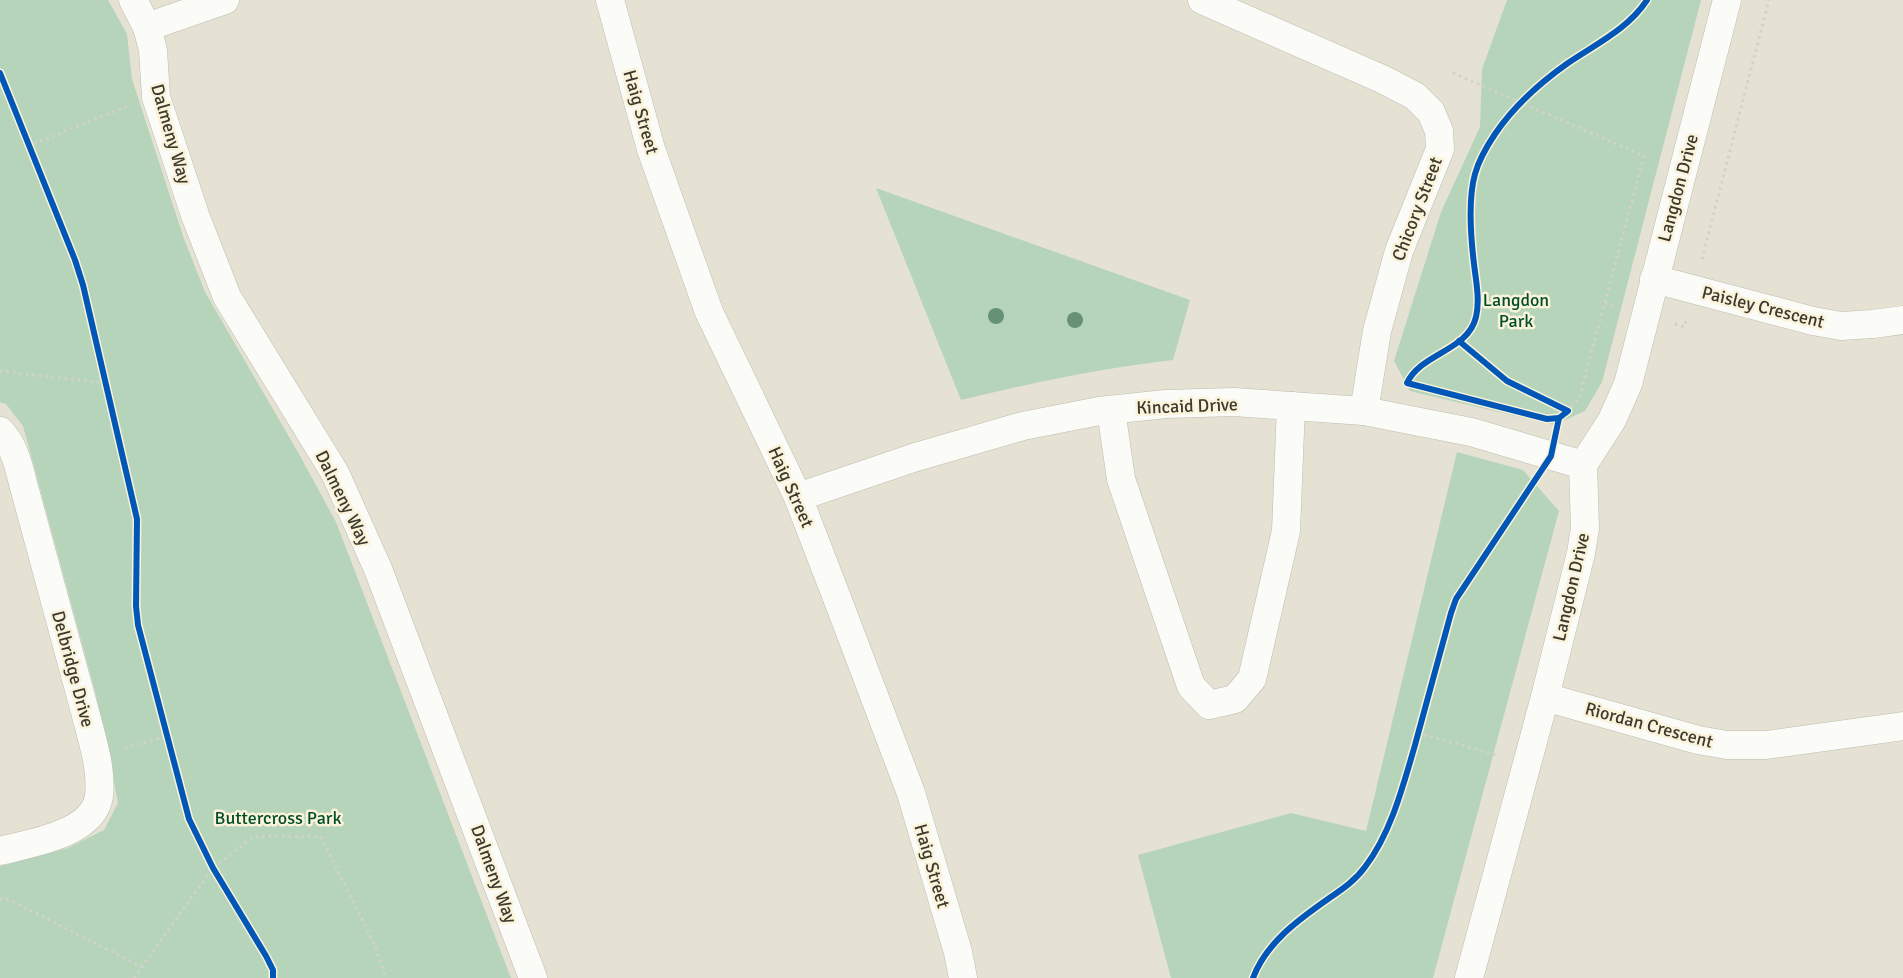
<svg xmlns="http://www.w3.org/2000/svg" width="1903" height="978" font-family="Signika,sans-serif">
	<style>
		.green { fill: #b6d4b9 }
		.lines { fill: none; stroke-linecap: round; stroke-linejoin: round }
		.minor-casing { stroke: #bebcb0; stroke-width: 29 }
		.path { stroke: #d2d2cd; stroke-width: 3; stroke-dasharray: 2.5 4; stroke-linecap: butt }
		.minor { stroke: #fbfbf8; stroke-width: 28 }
		.cycleway-casing { stroke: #faf3da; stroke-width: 9 }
		.cycleway { stroke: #0057b8; stroke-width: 6 }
		.tree { fill: #679177 }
		.labels { text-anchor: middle; stroke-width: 5; stroke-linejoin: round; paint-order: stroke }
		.street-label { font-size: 18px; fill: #3c392f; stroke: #faf3da }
		.park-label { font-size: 18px; fill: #004f2c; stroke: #faf3da }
	</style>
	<rect width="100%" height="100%" fill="#e5e2d3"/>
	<g class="green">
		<path d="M0 0H108L127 34 132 79 184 239 205 292 299 454 336 522 511 978H0V866L68 848 104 830 118 803 96 695 23 426 6 404 0 402Z"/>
		<path d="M1507 0H1701L1602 382 1585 411 1554 425 1410 391 1394 361 1441 212 1480 127 1482 69Z"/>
		<path d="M876 188 1190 300 1173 360C1101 368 1032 383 961 400Z"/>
		<path d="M1457 452 1523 470 1559 511 1433 978H1171L1138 855 1291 813 1366 831Z"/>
	</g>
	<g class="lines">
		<g class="minor-casing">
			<g id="minor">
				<path d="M133 0 147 27 153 50 156 97 195 215 227 297 335 473 378 569 533 978"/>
				<path d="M610 0 651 149 709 312 798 497 837 598 911 793 958 952 963 978"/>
				<path d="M1202 0 1382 79 1415 96 1431 112 1439 131 1440 149 1399 251 1377 331 1364 411"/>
				<path d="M147 27 225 0"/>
				<path d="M1654 279 1813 321 1841 326 1873 324 1903 320"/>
				<path d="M1111 410 1121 479 1191 686 1209 705 1235 699 1252 679 1286 531 1291 406"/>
				<path d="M0 431C15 446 19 468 24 487L87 719C93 743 102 770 99 796 94 834 31 843 0 851"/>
				<path d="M798 497 916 457 1023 426 1099 411 1166 404 1234 402 1364 411 1471 432 1583 465"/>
				<path d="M1545 697 1698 740 1727 745H1766L1903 726"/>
				<path d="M1469 978 1545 697 1581 553 1585 528 1583 465 1612 420 1628 384 1727 0"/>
			</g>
		</g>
		<g class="path">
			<path d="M1453 73 1644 156 1579 399 1568 411"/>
			<path d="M28 146 128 106"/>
			<path d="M1702 259 1769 0"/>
			<path d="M1605 303 1616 307"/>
			<path d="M1675 324 1684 327 1686 320"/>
			<path d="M0 371 106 383"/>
			<path d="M1407 383 1452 394"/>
			<path d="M1526 413 1547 419 1559 418"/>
			<path d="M1418 733 1497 755"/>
			<path d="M125 748 167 736"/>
			<path d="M0 899 10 900 142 967"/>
			<path d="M134 978 213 868 249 840 257 837 267 836 321 837 374 943 386 978"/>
		</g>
		<use href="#minor" class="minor"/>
		<g class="cycleway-casing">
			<g id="cycleway">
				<path d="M0 73 75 260 83 285 137 519 136 606 138 625 189 819 213 868 266 956 273 970V978"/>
				<path d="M1459 341 1507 381 1568 411 1559 418 1547 419 1407 383C1421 353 1468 351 1476 317 1480 300 1476 281 1474 264 1471 239 1468 199 1475 174 1479 159 1487 146 1495 134 1514 106 1541 82 1568 63 1596 44 1628 29 1647 0"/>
				<path d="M1253 978C1266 943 1298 920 1328 899 1341 890 1355 881 1365 867 1391 833 1403 786 1415 745 1427 701 1439 657 1451 613L1456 599 1551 456 1559 418"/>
			</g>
		</g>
		<use href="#cycleway" class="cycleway"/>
	</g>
	<g class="tree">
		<circle cx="996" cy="316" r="8"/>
		<circle cx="1075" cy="320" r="8"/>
	</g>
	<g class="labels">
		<g class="street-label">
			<text transform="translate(641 112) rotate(74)" y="6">Haig Street</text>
			<text transform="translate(171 134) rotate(74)" y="6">Dalmeny Way</text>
			<text transform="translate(1678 188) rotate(-75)" y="6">Langdon Drive</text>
			<text transform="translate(1417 209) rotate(-69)" y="6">Chicory Street</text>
			<text transform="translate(1763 307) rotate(14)" y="6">Paisley Crescent</text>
			<text transform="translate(1187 406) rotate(-2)" y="6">Kincaid Drive</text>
			<text transform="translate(791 487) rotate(66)" y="6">Haig Street</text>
			<text transform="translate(343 498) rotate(64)" y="6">Dalmeny Way</text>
			<text transform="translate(1571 587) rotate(-77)" y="6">Langdon Drive</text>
			<text transform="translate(73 669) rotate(75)" y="6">Delbridge Drive</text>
			<text transform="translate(1649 725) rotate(15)" y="6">Riordan Crescent</text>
			<text transform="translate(932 866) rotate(74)" y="6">Haig Street</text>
			<text transform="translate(494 874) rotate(70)" y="6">Dalmeny Way</text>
		</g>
		<g class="park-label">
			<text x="1516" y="306">Langdon<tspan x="1516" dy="21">Park</tspan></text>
			<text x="278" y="824">Buttercross Park</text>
		</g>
	</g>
</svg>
